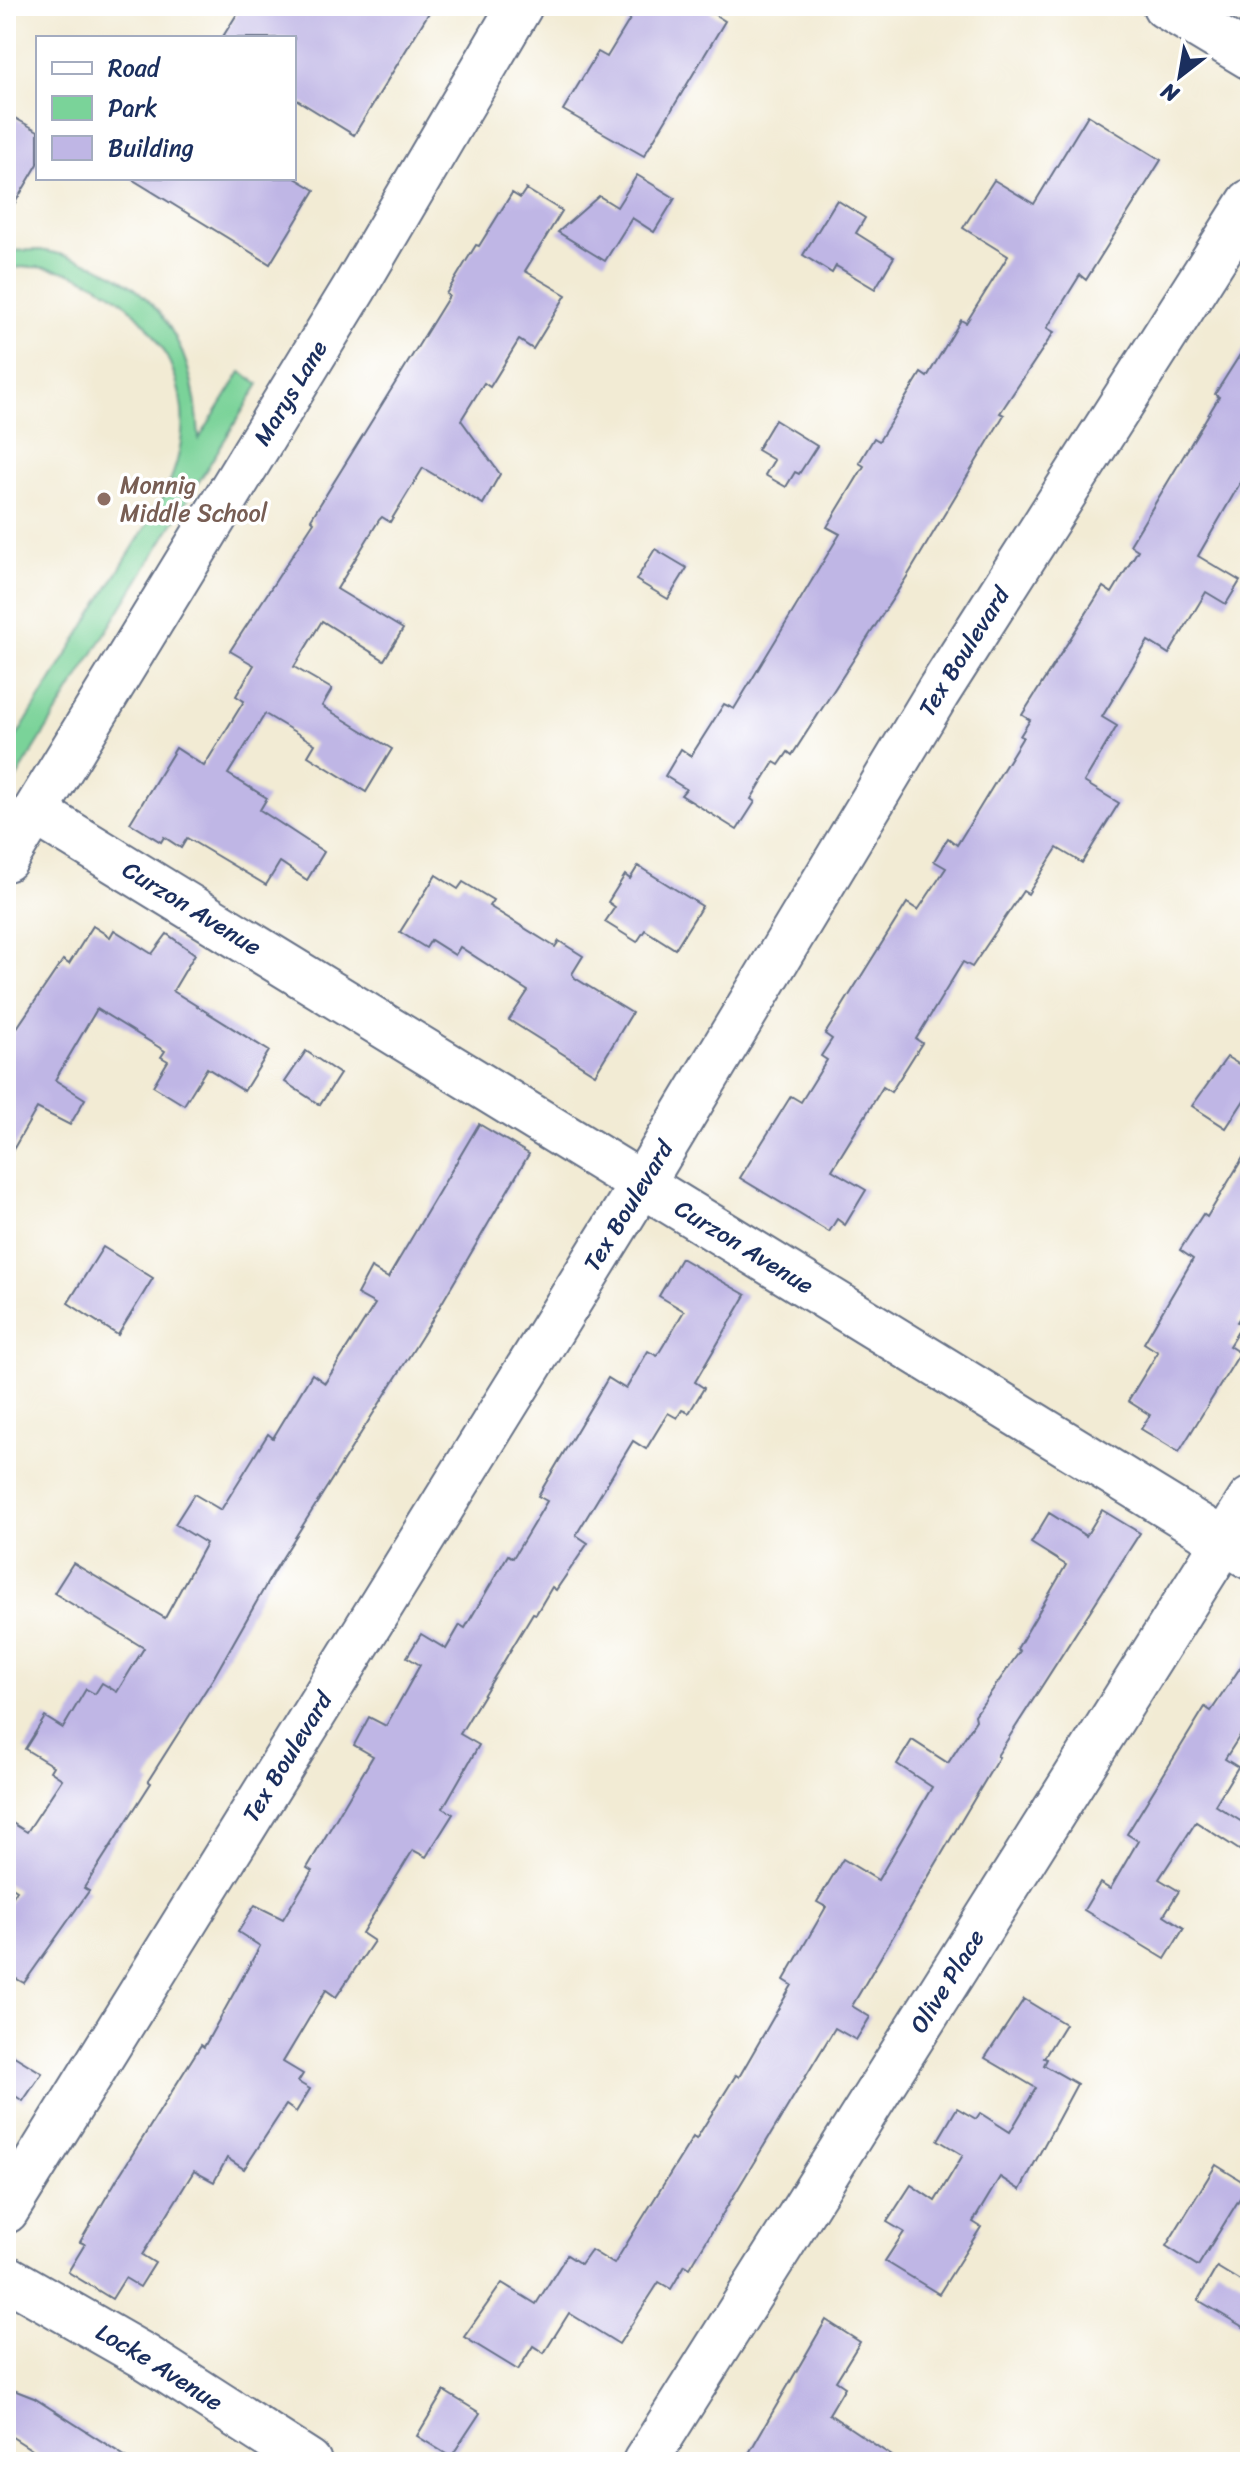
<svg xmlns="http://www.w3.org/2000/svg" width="1256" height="2468" font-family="Sriracha,sans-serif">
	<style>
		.green { fill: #7ad399; stroke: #4a817c; stroke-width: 2 }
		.building { fill: #bfb6e5 }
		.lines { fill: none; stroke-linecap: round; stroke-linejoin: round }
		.minor-casing { stroke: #667187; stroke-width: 48 }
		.minor { stroke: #fff; stroke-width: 44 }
		.education-dot { fill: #8d6e63; stroke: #fff; stroke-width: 3 }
		.labels { text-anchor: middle; stroke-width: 7; stroke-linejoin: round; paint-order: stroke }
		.street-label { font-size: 24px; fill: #1b2f5e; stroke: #fff }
		.education-label { font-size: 24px; fill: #785e54; stroke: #fff; text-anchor: start }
	</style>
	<rect width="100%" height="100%" fill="#fff"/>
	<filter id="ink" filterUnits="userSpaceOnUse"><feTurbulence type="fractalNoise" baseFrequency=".0125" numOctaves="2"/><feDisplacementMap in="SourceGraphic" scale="16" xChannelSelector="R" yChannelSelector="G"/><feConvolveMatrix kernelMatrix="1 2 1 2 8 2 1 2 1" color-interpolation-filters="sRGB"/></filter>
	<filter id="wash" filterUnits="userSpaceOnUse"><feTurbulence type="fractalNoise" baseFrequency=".006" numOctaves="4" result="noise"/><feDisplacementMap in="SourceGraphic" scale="32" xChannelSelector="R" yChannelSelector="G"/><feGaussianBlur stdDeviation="1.8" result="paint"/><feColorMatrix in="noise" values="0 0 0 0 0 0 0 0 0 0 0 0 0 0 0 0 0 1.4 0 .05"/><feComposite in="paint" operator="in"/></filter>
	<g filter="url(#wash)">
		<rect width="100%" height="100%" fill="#f2ebd4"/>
		<path class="green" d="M40 250C148 268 195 333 199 439L241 372 259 384 6 795V754L159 505C175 475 185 444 182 410 175 326 92 254 6 269V251Z"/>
		<g id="blocks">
			<g class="building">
				<path d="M242 6H433L354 135 294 98V38H222Z"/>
				<path d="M638 6H701L725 21 644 156 563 110 598 52 607 57Z"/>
				<path d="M6 113 38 131V164L6 218Z"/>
				<path d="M1088 115 1161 160 1086 280 1080 275 1047 328 1054 332 1000 413 1004 415 908 575 792 755 788 752 779 765 774 762 751 799 755 802 737 830 681 795 686 789 665 776 681 749 691 756 724 704 734 709 840 534 827 527 864 466 859 463 874 438 879 441 921 373 927 377 961 320 966 323 1008 256 963 228 994 180 1034 204Z"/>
				<path d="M637 175 675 198 654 232 632 218 605 261 558 232 599 196 617 207Z"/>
				<path d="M130 178H295L315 190 270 264Z"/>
				<path d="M526 189 562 211 525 271 566 295 533 349 519 340 490 387 484 383 461 420 500 474 483 504 423 468 390 522 382 517 379 520 337 589 403 629 384 660 322 621 294 667 332 689 322 706 392 749 366 792 308 756 315 744 265 714 228 774 267 798 260 810 324 852 307 880 280 862 266 885 187 838 181 848 164 837 161 842 130 823 176 748 204 766 244 701 236 696 254 665 230 651 314 522 311 519 449 296 446 294 476 245 479 246 512 193 520 198Z"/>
				<path d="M837 200 865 218 856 233 894 257 875 289 836 266 832 273 803 255Z"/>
				<path d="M1250 339V466L1198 556 1240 581 1226 604 1206 592 1169 654 1148 641 1102 717 1117 726 1084 782 1119 803 1082 863 1057 848 1028 894 1023 891 972 967 963 962 916 1039 922 1043 891 1092 883 1087 832 1170 866 1190 845 1225 837 1219 829 1232 740 1178 791 1096 801 1102 827 1060 821 1056 832 1039 825 1034 907 903 918 910 946 868 934 861 948 838 957 845 1023 737 1020 736 1030 720 1022 715 1103 587 1112 593 1138 550 1130 545 1219 397 1215 394Z"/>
				<path d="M775 420 817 446 799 474 795 472 786 487 765 475 774 460 757 450Z"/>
				<path d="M655 549 687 568 668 599 636 580Z"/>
				<path d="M638 866 702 906 675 949 645 930 637 942 605 922 615 907 608 902 625 875 630 879Z"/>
				<path d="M436 875 458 889 463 882 493 900 489 906 555 947 559 941 583 956 572 974 575 978 632 1013 595 1074 509 1020 528 991 460 947 455 955 431 940 426 948 400 932Z"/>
				<path d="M93 926 110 937 114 930 152 954 167 934 195 954 173 991 269 1051 244 1091 207 1068 184 1105 153 1086 168 1061 161 1057 165 1051 97 1009 55 1080 85 1099 70 1125 37 1108 6 1162V1044L63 960 69 964Z"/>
				<path d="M306 1051 340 1074 320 1105 285 1082Z"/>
				<path d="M1227 1057 1250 1071V1091L1226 1128 1192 1106Z"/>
				<path d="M479 1124 529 1154 429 1325 274 1571 214 1677 148 1781 151 1783 84 1888 89 1891 24 1983 6 1973V1907L17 1890 6 1883V1819L27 1832 62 1779 50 1771 53 1766 25 1749 45 1717 63 1728 86 1689 95 1694 102 1683 117 1692 144 1648 54 1593 73 1563 165 1618 206 1543 175 1524 194 1494 221 1510 268 1434 273 1438 312 1374 325 1383 375 1304 357 1294 371 1268 388 1278Z"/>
				<path d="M1250 1146V1301L1237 1322 1242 1325 1229 1346 1240 1353 1179 1452 1141 1429 1150 1415 1128 1401 1158 1352 1144 1343 1193 1259 1180 1250 1203 1214 1207 1217Z"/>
				<path d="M103 1247 153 1278 118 1335 68 1303Z"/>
				<path d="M681 1258 746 1295 695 1382 704 1388 689 1413 682 1410 677 1418 668 1413 646 1449 633 1441 576 1535 588 1543 556 1590 552 1587 536 1614 533 1613 460 1734 479 1745 443 1808 453 1814 426 1857 413 1850 362 1933 374 1941 336 1997 326 1990 283 2062 303 2074 298 2082 310 2089 296 2112 286 2105 244 2169 227 2158 214 2182 194 2171 142 2255 155 2263 140 2287 125 2278 112 2299 68 2272 85 2244 80 2242 117 2179 201 2045 204 2047 260 1946 238 1932 255 1905 283 1919 312 1871 307 1868 373 1756 354 1745 369 1717 386 1726 420 1665 407 1657 421 1634 446 1649 460 1625 465 1628 508 1555 513 1558 547 1501 538 1496 608 1378 626 1389 648 1351 657 1356 684 1311 659 1296Z"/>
				<path d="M1102 1510 1140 1533 997 1756 999 1757 852 2006 870 2017 856 2040 835 2028 690 2268 685 2265 671 2289 659 2282 619 2344 569 2313 544 2353 533 2346 518 2370 464 2337 502 2283 536 2304 567 2255 581 2264 591 2250 614 2264 693 2137 696 2139 736 2075 739 2077 792 1985 784 1980 826 1907 817 1902 843 1859 878 1880 932 1787 897 1764 912 1740 948 1763 976 1720 975 1715 1020 1651 1017 1649 1066 1565 1031 1543 1049 1513 1086 1536Z"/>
				<path d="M1250 1653V1720L1225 1759 1238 1767 1215 1805 1250 1827V1857L1196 1822 1159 1879 1179 1891 1164 1915 1184 1928 1165 1959 1084 1910 1100 1883 1110 1889 1138 1841 1127 1834 1205 1707 1211 1711Z"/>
				<path d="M1024 1999 1065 2024 1044 2058 1047 2059 1044 2065 1077 2084 1020 2190 1000 2177 973 2222 981 2227 939 2294 885 2261 904 2232 887 2222 911 2185 935 2201 963 2155 938 2140 957 2108 976 2119 980 2113 1010 2132 1036 2088 985 2058Z"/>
				<path d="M6 2051 42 2073 23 2101 6 2090Z"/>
				<path d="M1216 2165 1248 2185 1198 2266 1166 2246Z"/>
				<path d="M1217 2267 1250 2287V2331L1198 2300Z"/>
				<path d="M826 2320 860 2342 836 2381 845 2387 829 2414 901 2462H763L749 2453Z"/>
				<path d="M6 2387 34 2398 134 2462H51L6 2433Z"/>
				<path d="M444 2391 480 2413 451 2457 417 2436Z"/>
			</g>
		</g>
	</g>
	<g filter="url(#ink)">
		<use href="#blocks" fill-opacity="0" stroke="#667187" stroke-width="2"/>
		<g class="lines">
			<g class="minor-casing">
				<g id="minor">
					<path d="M1165 6 1250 57"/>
					<path id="s1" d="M35 812 1250 1557"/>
					<path id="s2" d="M6 859 355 287 520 6"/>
					<path id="s3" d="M6 2211 642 1184 938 692 1250 202"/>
					<path id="s4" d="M6 2277 144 2356 309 2462"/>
					<path id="s5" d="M645 2462 1250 1500"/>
				</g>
			</g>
			<use href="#minor" class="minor"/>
		</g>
	</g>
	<circle class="education-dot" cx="104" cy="499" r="8"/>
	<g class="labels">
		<g class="street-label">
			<text dy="8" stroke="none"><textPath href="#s2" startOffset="546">Marys Lane</textPath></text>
			<text dy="8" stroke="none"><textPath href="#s3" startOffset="1830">Tex Boulevard</textPath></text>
			<text dy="8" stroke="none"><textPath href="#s1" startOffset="184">Curzon Avenue</textPath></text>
			<text dy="8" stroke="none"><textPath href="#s3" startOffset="1182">Tex Boulevard</textPath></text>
			<text dy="8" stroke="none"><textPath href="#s1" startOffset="832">Curzon Avenue</textPath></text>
			<text dy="8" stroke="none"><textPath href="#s3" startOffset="534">Tex Boulevard</textPath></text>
			<text dy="8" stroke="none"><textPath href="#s5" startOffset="568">Olive Place</textPath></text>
			<text dy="8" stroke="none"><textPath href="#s4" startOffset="178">Locke Avenue</textPath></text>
		</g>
		<g class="education-label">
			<text x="120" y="493">Monnig<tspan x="120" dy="28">Middle School</tspan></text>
		</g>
	</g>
	<rect width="1256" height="2468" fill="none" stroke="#fff" stroke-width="32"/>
	<rect x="36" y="36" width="260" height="144" fill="#ffffff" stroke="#a4acbf" stroke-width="2"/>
	<rect x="52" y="62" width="40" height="12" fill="#ffffff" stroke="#a4acbf" stroke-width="2"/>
	<text x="108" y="76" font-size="24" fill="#1b2f5e">Road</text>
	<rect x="52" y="96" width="40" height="24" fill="#7ad399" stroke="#a4acbf" stroke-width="2"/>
	<text x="108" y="116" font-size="24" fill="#1b2f5e">Park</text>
	<rect x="52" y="136" width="40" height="24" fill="#bfb6e5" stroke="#a4acbf" stroke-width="2"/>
	<text x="108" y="156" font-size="24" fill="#1b2f5e">Building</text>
	<g transform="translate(1180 76) rotate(211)" stroke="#ffffff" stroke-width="6" paint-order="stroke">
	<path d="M0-6L14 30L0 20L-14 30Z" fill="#1b2f5e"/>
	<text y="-12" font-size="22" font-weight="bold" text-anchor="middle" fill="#1b2f5e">N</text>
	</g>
</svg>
